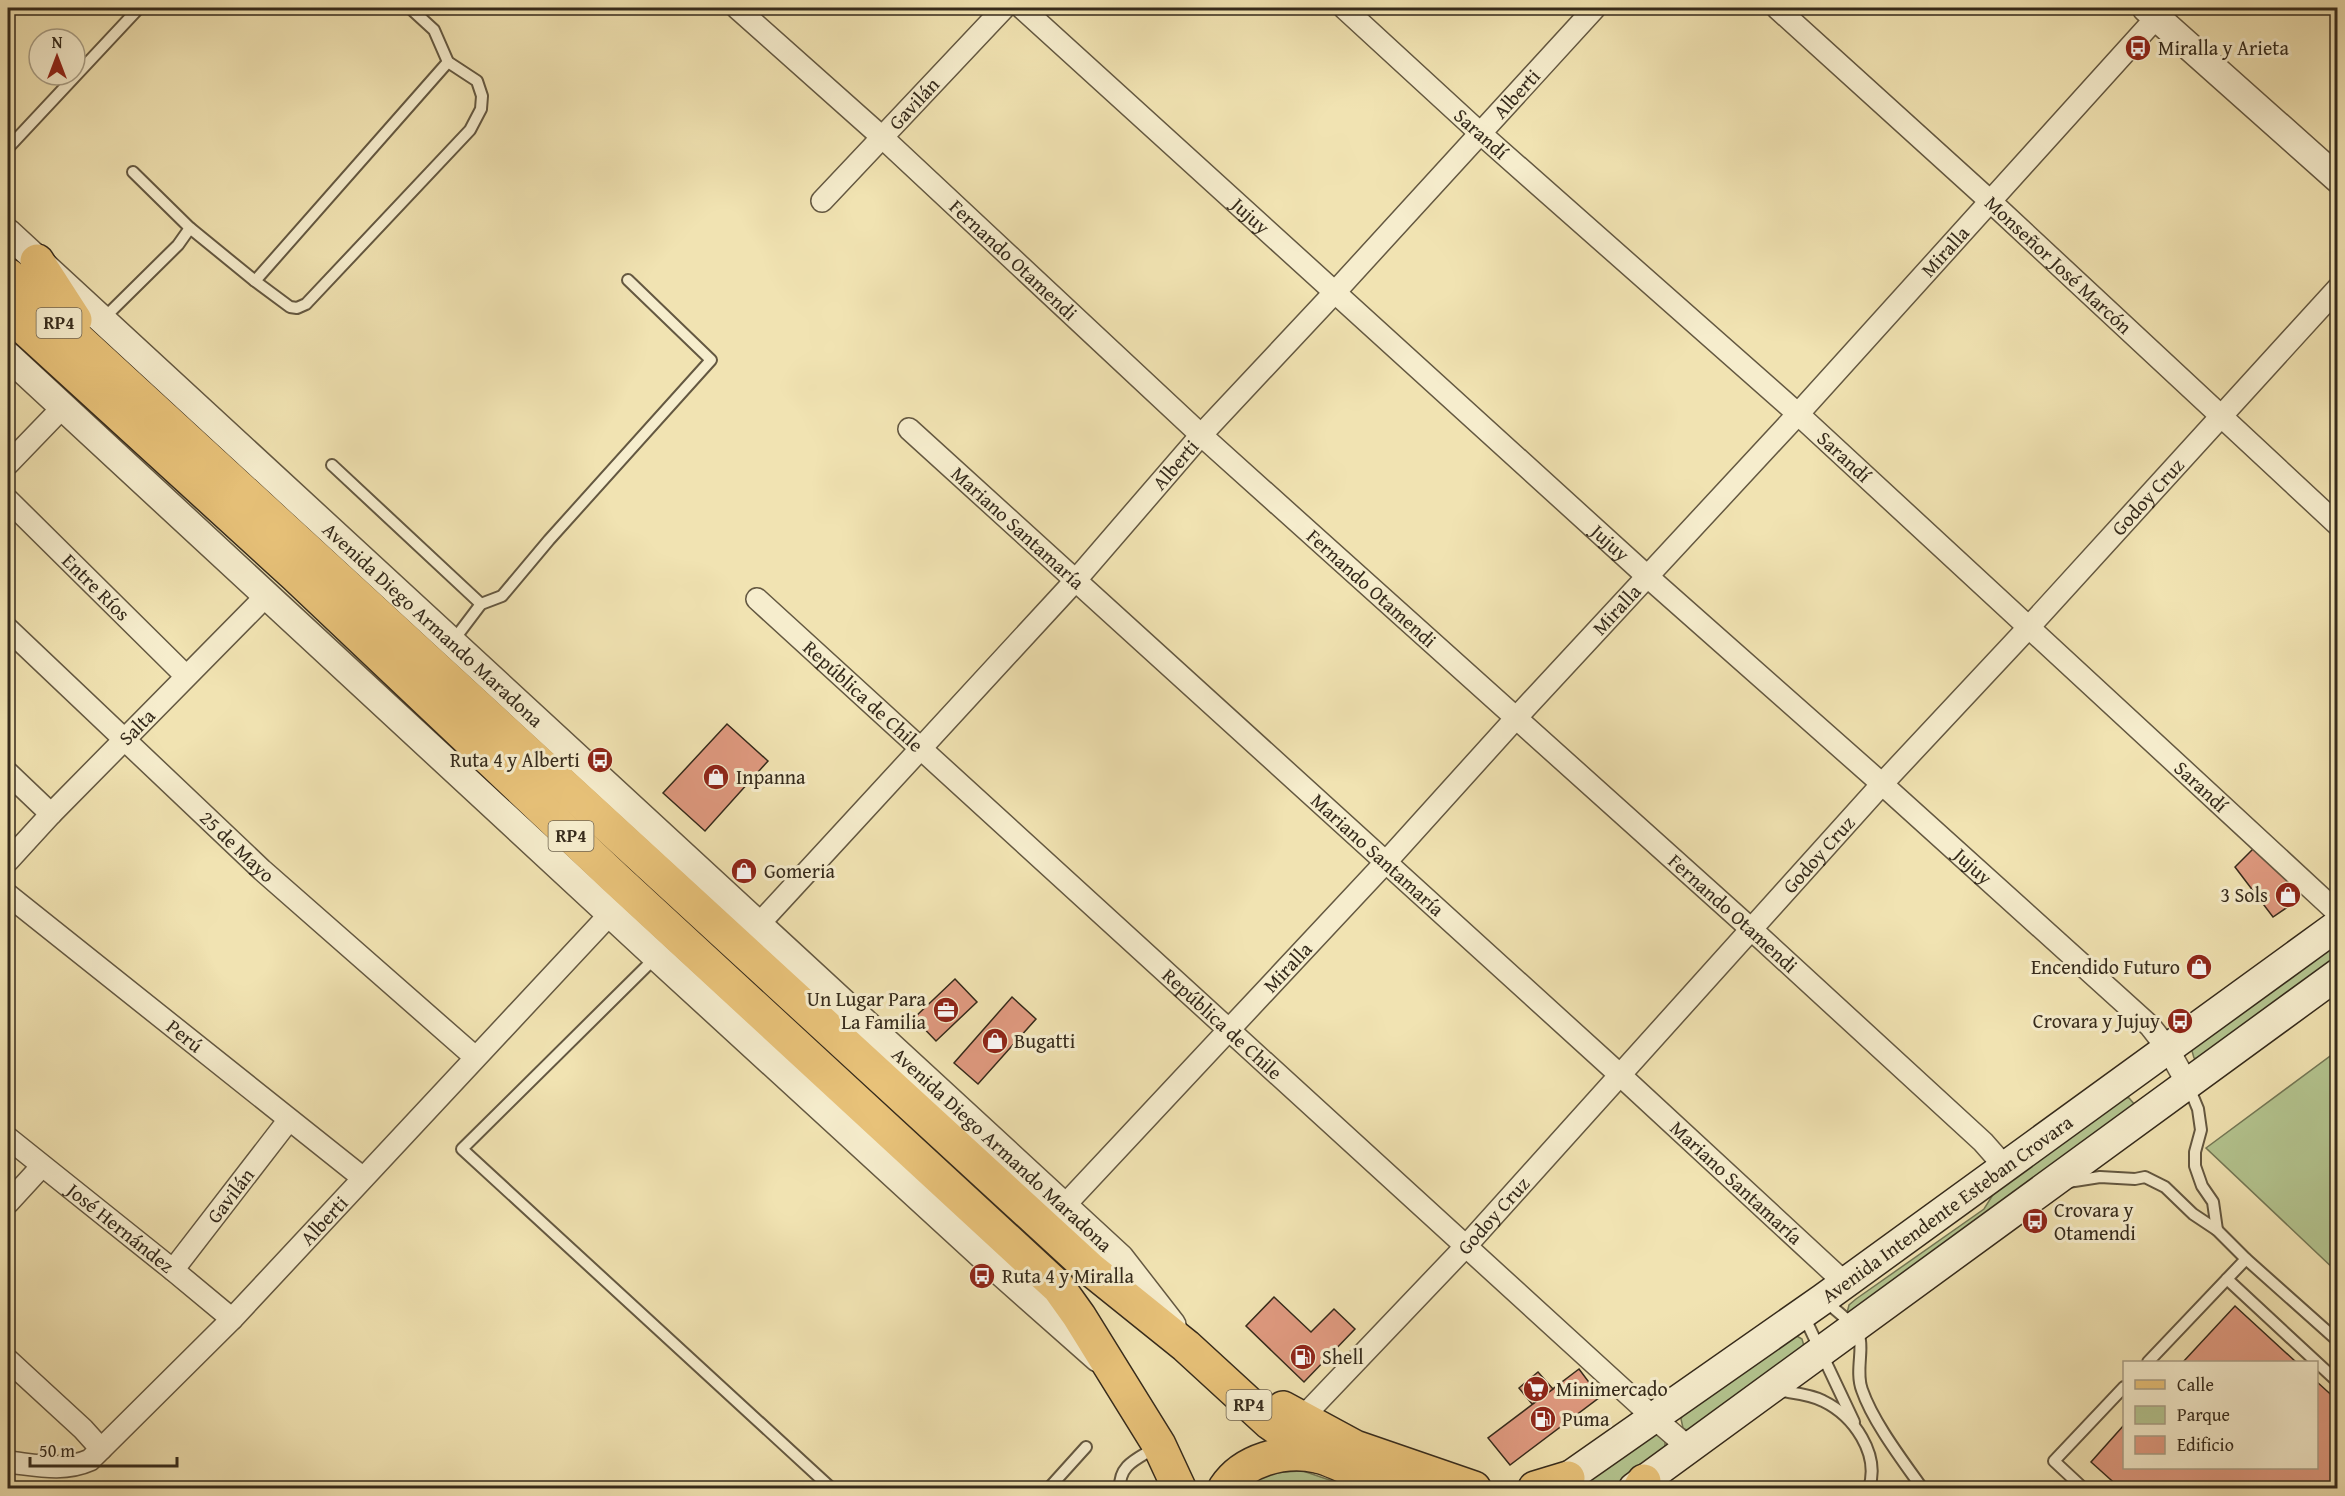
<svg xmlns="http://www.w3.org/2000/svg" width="2345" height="1496" font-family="'Gentium Book Plus',serif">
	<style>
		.green { fill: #b4c590; stroke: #747856; stroke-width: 1.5 }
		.building { fill: #e09a80; stroke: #352a1b; stroke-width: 1.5 }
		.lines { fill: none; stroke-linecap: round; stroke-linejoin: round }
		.service-casing { stroke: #645841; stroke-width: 14 }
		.minor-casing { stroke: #645841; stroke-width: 24 }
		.tertiary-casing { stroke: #645841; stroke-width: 30 }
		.secondary-casing { stroke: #352a1b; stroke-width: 33 }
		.primary-casing { stroke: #352a1b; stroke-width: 36 }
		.service { stroke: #f6edcd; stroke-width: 10 }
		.minor { stroke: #f6edcd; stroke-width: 21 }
		.tertiary { stroke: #f6edcd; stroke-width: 27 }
		.secondary { stroke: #f6edcd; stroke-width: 30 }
		.primary { stroke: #e8c279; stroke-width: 33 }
		.labels { text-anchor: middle; stroke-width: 6; stroke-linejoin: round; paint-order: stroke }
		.shield { fill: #f6edcd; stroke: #6f6450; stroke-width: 1.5 }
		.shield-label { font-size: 18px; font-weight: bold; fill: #352a1b }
		.poi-label { font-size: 20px; fill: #352a1b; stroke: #f6edcd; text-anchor: start }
		.street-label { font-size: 20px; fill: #352a1b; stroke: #f6edcd }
	</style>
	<rect width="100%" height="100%" fill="#f1e3b2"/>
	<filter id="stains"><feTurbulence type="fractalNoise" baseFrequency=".00333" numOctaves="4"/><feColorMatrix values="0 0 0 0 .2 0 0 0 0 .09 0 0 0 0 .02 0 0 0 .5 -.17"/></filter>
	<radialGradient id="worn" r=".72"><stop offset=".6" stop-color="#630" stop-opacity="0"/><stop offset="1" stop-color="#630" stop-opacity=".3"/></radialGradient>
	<g class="green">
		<path d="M2336 944 2337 967 2201 1060 2194 1058 2192 1051 2197 1041Z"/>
		<path d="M2337 1051V1272L2206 1148Z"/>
		<path d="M2124 1097 2129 1098 2135 1105 1850 1315 1847 1313 1849 1305 1856 1299 1984 1209 1999 1185Z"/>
		<path d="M1795 1335 1802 1339 1804 1346 1690 1432 1683 1428 1681 1419 1684 1412Z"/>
		<path d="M1655 1434 1661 1435 1665 1440V1453L1619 1488H1578Z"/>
		<path d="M1303 1471 1353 1488H1247C1258 1471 1285 1472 1303 1471Z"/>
	</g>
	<g class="building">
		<path d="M727 724 768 761 705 831 663 793Z"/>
		<path d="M2254 848 2296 884 2295 902 2273 917 2235 867Z"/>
		<path d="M955 979 977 1002 936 1041 914 1018Z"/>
		<path d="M1012 997 1036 1019 978 1084 954 1063Z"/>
		<path d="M1274 1297 1311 1332 1334 1309 1355 1329 1304 1382 1246 1326Z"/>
		<path d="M2235 1306 2296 1362H2183Z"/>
		<path d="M1579 1369 1600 1397 1510 1465 1488 1438Z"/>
		<path d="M1538 1372 1553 1389 1532 1404 1519 1388Z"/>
		<path d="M2316 1381 2338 1401V1488H2120L2091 1462 2124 1425V1468H2316Z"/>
	</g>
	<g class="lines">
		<g class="service-casing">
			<g id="service">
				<path d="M8 148 139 8"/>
				<path d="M133 172 190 228 255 281 290 307 297 308 306 304 470 130 481 109 482 96 477 81 448 62 434 30 410 8"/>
				<path d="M255 281 448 62"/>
				<path d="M102 320 178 245 190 228"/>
				<path d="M332 465 481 604"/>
				<path d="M453 641 481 604 502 596 549 540 711 360 628 280"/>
				<path d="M656 957 462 1149 831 1488"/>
				<path d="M2188 1085 2198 1109 2201 1130 2195 1152V1166L2202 1186 2213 1202 2217 1230"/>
				<path d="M2068 1182 2100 1177 2135 1179 2145 1177 2165 1187 2193 1214 2217 1230 2246 1259 2338 1341"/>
				<path d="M2227 1279 2338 1382"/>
				<path d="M1824 1300C1835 1310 1853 1322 1859 1336 1864 1348 1855 1372 1862 1390 1873 1422 1903 1461 1922 1488"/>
				<path d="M1803 1314 1854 1422"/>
				<path d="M2148 1362 2246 1259"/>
				<path d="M1777 1390C1791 1393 1810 1394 1823 1401 1854 1416 1880 1454 1869 1488"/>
				<path d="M1049 1488 1086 1447"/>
				<path d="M1120 1488C1119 1464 1138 1459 1156 1447"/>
				<path d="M2083 1488 2054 1461 2124 1387"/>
			</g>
		</g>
		<g class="minor-casing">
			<g id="minor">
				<path id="s1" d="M737 8 883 138 1201 435 1751 929 1983 1142 2005 1167"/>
				<path id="s2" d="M1022 8 1648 577 1882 784 2150 1026 2168 1049 2188 1085"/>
				<path id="s3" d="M1344 8 1480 133 1798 414 2338 913"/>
				<path id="s4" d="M1777 8 1990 201 2338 525"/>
				<path id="s5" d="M822 201 1004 8"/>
				<path id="s6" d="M909 429 1620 1075 1845 1283"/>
				<path d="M8 464 63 407"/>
				<path id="s7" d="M8 500 186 676"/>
				<path id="s8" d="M757 599 1653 1417 1689 1448"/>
				<path id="s9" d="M8 629 262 870 475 1057"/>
				<path d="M8 773 51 814"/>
				<path id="s10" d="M8 861 51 814 267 595"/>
				<path id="s11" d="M8 895 363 1178"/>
				<path id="s12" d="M759 924 1075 581 1201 435 1336 291 1595 8"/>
				<path id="s13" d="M8 1138 173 1270 232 1319"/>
				<path d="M8 1203 42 1166"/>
				<path id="s14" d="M1064 1206 1385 863 1516 718 1798 414 2165 8"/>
				<path id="s15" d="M173 1270 288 1121"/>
				<path d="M8 1360 83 1429 101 1449"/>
				<path id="s16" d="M1301 1419 1466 1246 1882 784 2029 627 2338 288"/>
				<path id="s17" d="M8 1462C36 1465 63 1472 90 1460L232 1319 611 913"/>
			</g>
		</g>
		<g class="tertiary-casing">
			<g id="tertiary">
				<path d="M2146 8 2338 179"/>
				<path id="s18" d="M8 233 1120 1258 1172 1325"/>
				<path d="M8 356 657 957 993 1265 1098 1358"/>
			</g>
		</g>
		<g class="secondary-casing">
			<g id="secondary">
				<path id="s19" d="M1553 1488 1823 1299 2338 925"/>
				<path d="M1634 1488 2338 974"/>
			</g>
		</g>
		<g class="primary-casing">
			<g id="primary">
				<path d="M37 261 75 320"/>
				<path d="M8 275 1089 1268 1186 1346 1270 1423 1318 1456"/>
				<path d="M8 313 295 575 615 878 1059 1288 1079 1316 1159 1445 1179 1488"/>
				<path d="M1283 1408 1355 1447 1474 1488"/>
				<path d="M1225 1488C1243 1460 1284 1449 1317 1456 1336 1460 1372 1480 1391 1488"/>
				<path d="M1535 1488 1568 1478"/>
				<path d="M1640 1488 1644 1481"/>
			</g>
		</g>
		<use href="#service" class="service"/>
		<use href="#minor" class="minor"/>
		<use href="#tertiary" class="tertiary"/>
		<use href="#secondary" class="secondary"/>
		<use href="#primary" class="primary"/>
	</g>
	<defs>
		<g id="bus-disc" transform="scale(1.35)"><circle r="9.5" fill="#8f2418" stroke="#f6edcd"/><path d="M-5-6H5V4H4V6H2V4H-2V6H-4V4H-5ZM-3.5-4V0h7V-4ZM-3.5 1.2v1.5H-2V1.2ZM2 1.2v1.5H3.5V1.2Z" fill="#fff"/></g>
		<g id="shop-disc" transform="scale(1.35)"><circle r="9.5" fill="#8f2418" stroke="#f6edcd"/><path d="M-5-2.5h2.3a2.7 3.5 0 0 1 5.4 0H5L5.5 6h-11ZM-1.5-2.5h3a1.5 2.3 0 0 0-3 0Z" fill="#fff"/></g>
		<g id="office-disc" transform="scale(1.35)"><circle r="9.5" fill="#8f2418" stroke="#f6edcd"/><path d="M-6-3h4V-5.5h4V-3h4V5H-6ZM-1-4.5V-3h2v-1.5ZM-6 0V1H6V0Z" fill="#fff"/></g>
		<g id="fuel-disc" transform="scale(1.35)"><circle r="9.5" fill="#8f2418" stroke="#f6edcd"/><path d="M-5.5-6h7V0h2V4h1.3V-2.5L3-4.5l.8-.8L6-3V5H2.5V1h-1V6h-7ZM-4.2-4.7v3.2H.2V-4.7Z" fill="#fff"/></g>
		<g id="supermarket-disc" transform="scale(1.35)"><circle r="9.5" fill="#8f2418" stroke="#f6edcd"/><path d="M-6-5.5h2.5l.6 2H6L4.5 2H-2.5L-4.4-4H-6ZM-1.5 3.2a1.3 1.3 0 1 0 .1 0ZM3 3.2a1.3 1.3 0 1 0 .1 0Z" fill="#fff"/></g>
	</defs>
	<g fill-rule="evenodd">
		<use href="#bus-disc" x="2138" y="48"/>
		<use href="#bus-disc" x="600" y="760"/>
		<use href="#shop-disc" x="716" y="777"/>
		<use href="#shop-disc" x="744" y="871"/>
		<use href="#shop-disc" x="2288" y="895"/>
		<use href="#shop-disc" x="2199" y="967"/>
		<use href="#office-disc" x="946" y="1010"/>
		<use href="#bus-disc" x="2180" y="1021"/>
		<use href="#shop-disc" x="995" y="1041"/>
		<use href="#bus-disc" x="2035" y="1221"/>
		<use href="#bus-disc" x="982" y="1276"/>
		<use href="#fuel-disc" x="1303" y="1357"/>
		<use href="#supermarket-disc" x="1536" y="1389"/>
		<use href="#fuel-disc" x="1543" y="1419"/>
	</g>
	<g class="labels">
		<g class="shield">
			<rect x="36.5" y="308" width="45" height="30" rx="4.5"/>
			<rect x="548.5" y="821" width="45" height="30" rx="4.5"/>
			<rect x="1226.5" y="1390" width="45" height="30" rx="4.5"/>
		</g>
		<g class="shield-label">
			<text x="59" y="329">RP4</text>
			<text x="571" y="842">RP4</text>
			<text x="1249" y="1411">RP4</text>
		</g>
		<g class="poi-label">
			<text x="2158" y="55">Miralla y Arieta</text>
			<text x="580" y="767" text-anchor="end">Ruta 4 y Alberti</text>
			<text x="736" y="784">Inpanna</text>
			<text x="764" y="878">Gomeria</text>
			<text x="2268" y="902" text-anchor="end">3 Sols</text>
			<text x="2180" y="974" text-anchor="end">Encendido Futuro</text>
			<text x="926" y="1006" text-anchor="end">Un Lugar Para<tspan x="926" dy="23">La Familia</tspan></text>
			<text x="2160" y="1028" text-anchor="end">Crovara y Jujuy</text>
			<text x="1014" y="1048">Bugatti</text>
			<text x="2054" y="1217">Crovara y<tspan x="2054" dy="23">Otamendi</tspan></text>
			<text x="1002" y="1283">Ruta 4 y Miralla</text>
			<text x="1322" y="1364">Shell</text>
			<text x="1556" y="1396">Minimercado</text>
			<text x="1562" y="1426">Puma</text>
		</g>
		<g class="street-label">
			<text dy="7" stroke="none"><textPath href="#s12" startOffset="1124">Alberti</textPath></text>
			<text dy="7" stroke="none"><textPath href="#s5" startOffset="134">Gavilán</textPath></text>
			<text dy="7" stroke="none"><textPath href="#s3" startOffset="186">Sarandí</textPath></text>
			<text dy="7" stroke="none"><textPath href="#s2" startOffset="309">Jujuy</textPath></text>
			<text dy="7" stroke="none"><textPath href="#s14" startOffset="1299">Miralla</textPath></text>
			<text dy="7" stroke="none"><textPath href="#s1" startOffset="374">Fernando Otamendi</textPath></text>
			<text dy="7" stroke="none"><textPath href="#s4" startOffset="381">Monseñor José Marcón</textPath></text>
			<text dy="7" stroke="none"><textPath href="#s3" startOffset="672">Sarandí</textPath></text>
			<text dy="7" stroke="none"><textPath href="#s12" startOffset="620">Alberti</textPath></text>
			<text dy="7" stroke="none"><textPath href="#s16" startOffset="1252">Godoy Cruz</textPath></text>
			<text dy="7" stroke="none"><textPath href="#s6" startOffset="147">Mariano Santamaría</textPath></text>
			<text dy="7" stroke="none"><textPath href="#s2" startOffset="795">Jujuy</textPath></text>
			<text dy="7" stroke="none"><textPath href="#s1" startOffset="860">Fernando Otamendi</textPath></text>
			<text dy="7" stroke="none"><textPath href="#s7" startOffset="124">Entre Ríos</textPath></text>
			<text dy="7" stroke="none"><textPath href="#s14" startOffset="813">Miralla</textPath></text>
			<text dy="7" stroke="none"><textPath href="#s18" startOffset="578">Avenida Diego Armando Maradona</textPath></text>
			<text dy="7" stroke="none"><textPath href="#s8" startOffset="144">República de Chile</textPath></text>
			<text dy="7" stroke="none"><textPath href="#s10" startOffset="186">Salta</textPath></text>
			<text dy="7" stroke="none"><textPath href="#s3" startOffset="1158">Sarandí</textPath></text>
			<text dy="7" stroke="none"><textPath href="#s9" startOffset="316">25 de Mayo</textPath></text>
			<text dy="7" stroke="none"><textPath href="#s16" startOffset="766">Godoy Cruz</textPath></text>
			<text dy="7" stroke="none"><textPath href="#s6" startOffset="633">Mariano Santamaría</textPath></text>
			<text dy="7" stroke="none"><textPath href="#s2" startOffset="1281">Jujuy</textPath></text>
			<text dy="7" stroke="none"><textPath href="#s1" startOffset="1346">Fernando Otamendi</textPath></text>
			<text dy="7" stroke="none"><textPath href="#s14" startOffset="327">Miralla</textPath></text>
			<text dy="7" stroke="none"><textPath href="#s8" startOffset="630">República de Chile</textPath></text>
			<text dy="7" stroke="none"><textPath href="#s11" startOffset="226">Perú</textPath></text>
			<text dy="7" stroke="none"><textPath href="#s18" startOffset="1352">Avenida Diego Armando Maradona</textPath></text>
			<text dy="7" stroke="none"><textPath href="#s6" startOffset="1119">Mariano Santamaría</textPath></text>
			<text dy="7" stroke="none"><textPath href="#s15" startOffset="94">Gavilán</textPath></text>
			<text dy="7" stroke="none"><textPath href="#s19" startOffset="483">Avenida Intendente Esteban Crovara</textPath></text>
			<text dy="7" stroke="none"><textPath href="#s16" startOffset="280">Godoy Cruz</textPath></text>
			<text dy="7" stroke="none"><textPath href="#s17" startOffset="418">Alberti</textPath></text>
			<text dy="7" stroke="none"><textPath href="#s13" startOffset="144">José Hernández</textPath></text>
		</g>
	</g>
	<rect width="2345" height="1496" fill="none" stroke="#f1e3b2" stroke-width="30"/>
	<rect x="9" y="9" width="2327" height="1478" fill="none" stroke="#352a1b" stroke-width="3"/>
	<rect x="15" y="15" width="2315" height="1466" fill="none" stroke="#352a1b" stroke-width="1.5"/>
	<rect x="2123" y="1361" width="195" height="108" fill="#f6edcd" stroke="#a99f86" stroke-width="1.5"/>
	<rect x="2135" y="1380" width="30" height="9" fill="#e8c279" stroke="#a99f86" stroke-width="1.5"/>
	<text x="2177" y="1391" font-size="18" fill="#352a1b">Calle</text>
	<rect x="2135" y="1406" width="30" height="18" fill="#b4c590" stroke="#a99f86" stroke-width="1.5"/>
	<text x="2177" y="1421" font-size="18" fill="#352a1b">Parque</text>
	<rect x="2135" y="1436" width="30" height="18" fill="#e09a80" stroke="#a99f86" stroke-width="1.5"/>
	<text x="2177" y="1451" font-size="18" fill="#352a1b">Edificio</text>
	<g transform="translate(57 57)"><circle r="28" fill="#f6edcd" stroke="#a99f86" stroke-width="1.5"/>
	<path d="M0-4.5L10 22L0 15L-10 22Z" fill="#8f2418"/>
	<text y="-9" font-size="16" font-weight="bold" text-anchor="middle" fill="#352a1b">N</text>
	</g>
	<path d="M30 1457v9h147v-9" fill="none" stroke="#352a1b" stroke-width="3"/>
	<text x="39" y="1457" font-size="18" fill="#352a1b" stroke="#f6edcd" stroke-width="4.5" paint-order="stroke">50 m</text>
	<rect width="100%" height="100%" filter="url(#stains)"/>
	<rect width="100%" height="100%" fill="url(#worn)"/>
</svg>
